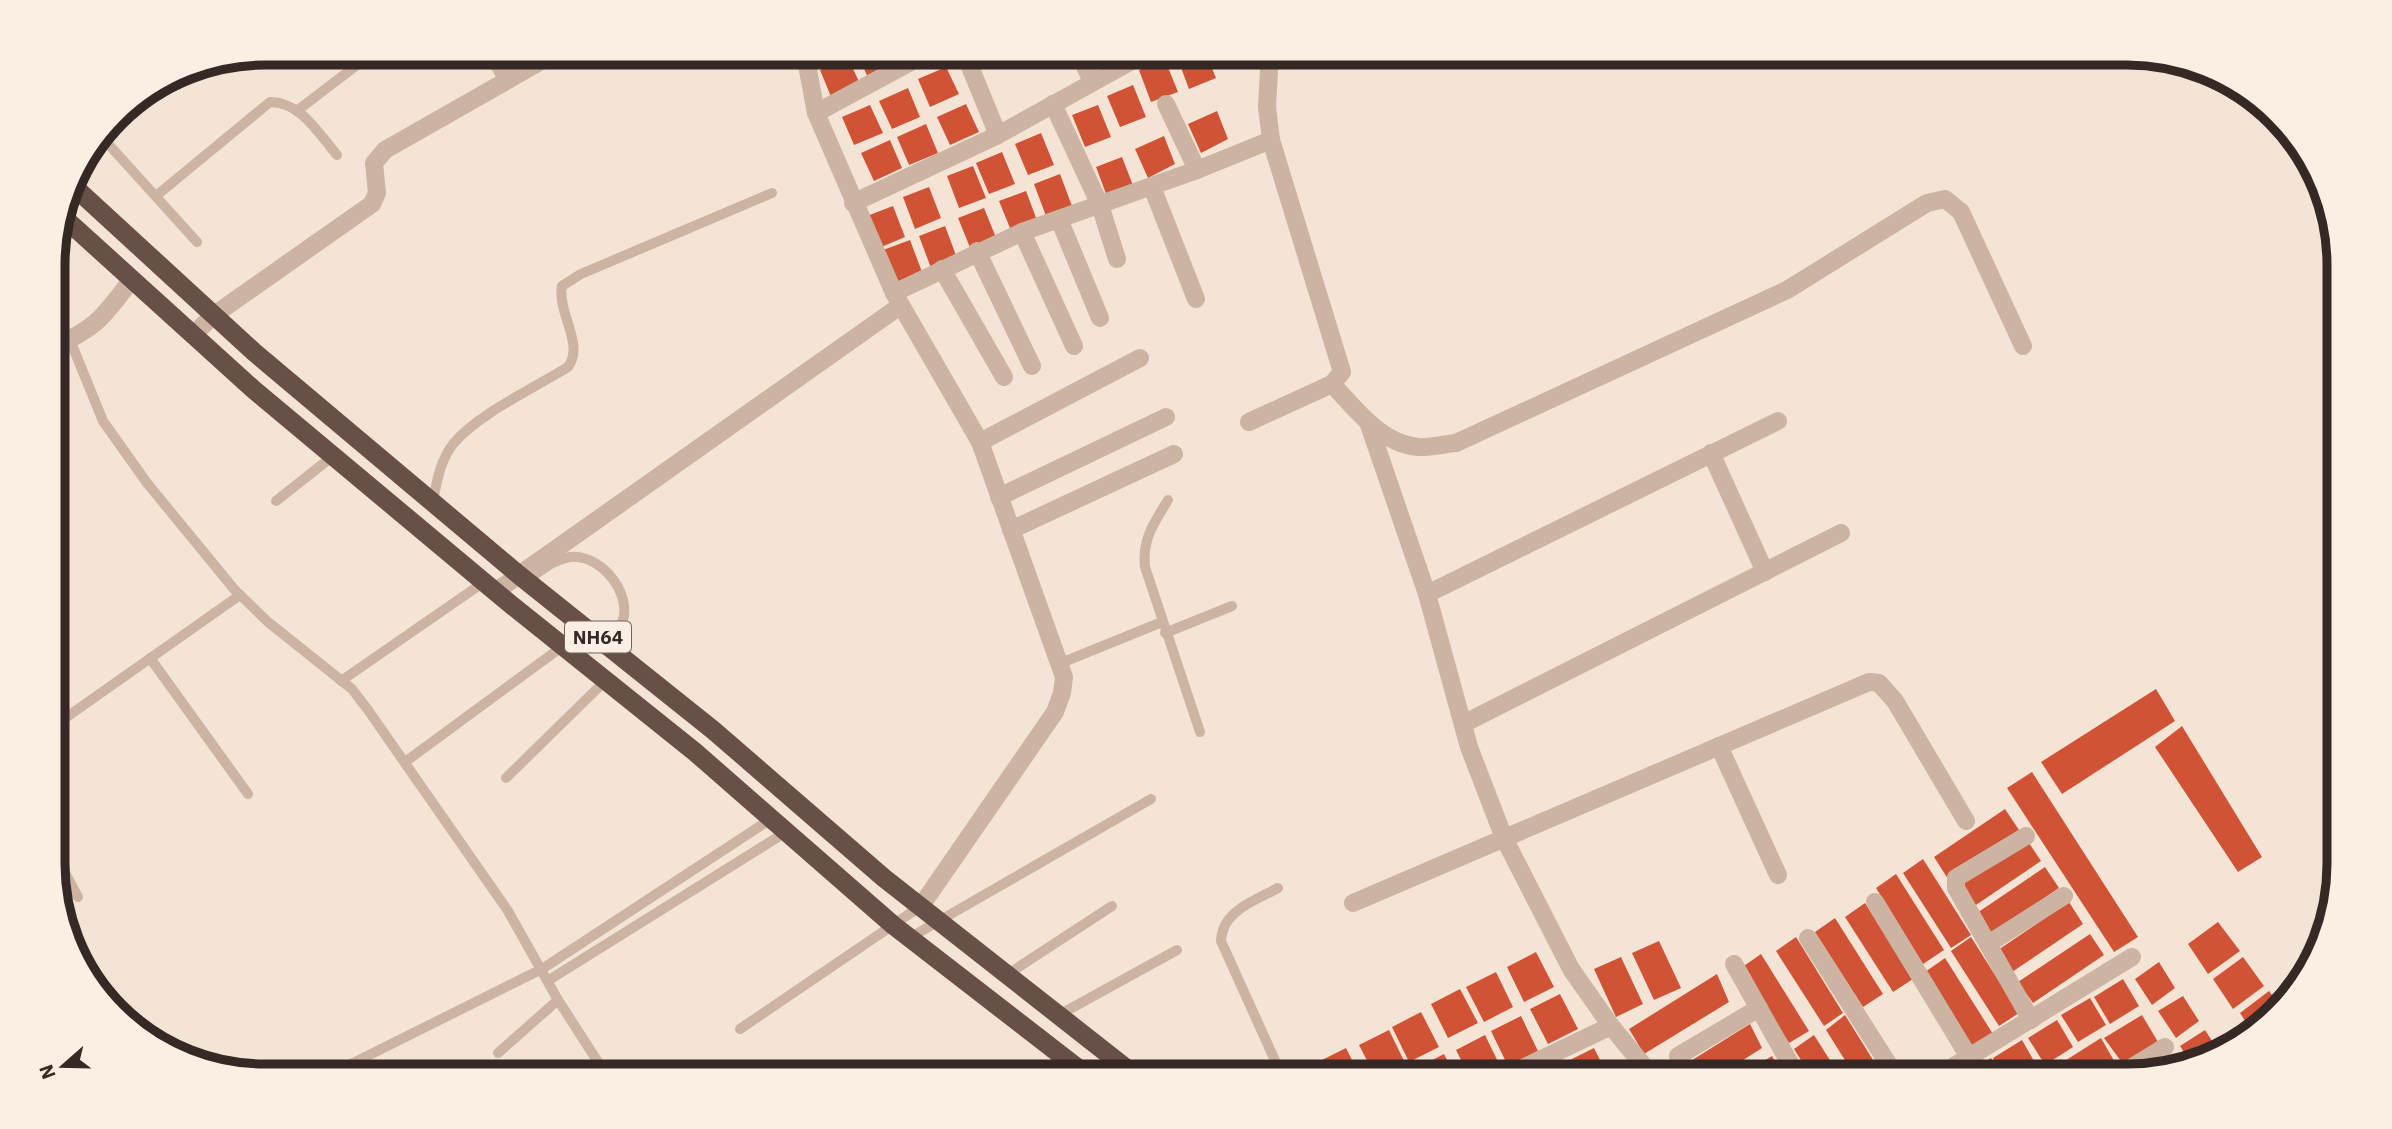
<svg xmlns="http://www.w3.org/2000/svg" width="2392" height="1129" font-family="'IBM Plex Sans',sans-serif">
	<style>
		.building { fill: #d15336 }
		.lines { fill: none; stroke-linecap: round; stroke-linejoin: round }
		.service { stroke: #ccb3a2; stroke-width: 10 }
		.minor { stroke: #ccb3a2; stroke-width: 18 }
		.trunk { stroke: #685048; stroke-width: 19 }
		.labels { text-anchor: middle; stroke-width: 5; stroke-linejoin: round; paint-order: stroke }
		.shield { fill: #fbeee3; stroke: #71645e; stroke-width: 2 }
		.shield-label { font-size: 19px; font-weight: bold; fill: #362925 }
		.rim { fill: none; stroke: #362925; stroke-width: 9 }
	</style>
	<rect width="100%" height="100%" fill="#f3e4d6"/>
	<g class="building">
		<path d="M857 52H891L896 65 868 78Z"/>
		<path d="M1093 52H1119L1098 63Z"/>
		<path d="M1188 52H1205L1216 78 1189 89 1177 57Z"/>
		<path d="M848 58 861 86 832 99 820 70Z"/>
		<path d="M1165 60 1178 92 1151 102 1139 70Z"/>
		<path d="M946 67 959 94 930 107 918 79Z"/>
		<path d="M1133 85 1146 117 1120 127 1107 96Z"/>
		<path d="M908 88 920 117 892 129 879 101Z"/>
		<path d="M966 104 979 132 950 145 937 117Z"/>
		<path d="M870 105 883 133 854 145 842 117Z"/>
		<path d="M1098 105 1111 137 1085 147 1072 115Z"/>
		<path d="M1217 111 1228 139 1201 153 1188 124Z"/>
		<path d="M926 124 938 153 909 165 897 137Z"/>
		<path d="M1041 133 1054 165 1028 175 1015 144Z"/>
		<path d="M1164 136 1175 164 1148 178 1135 149Z"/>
		<path d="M890 140 902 168 874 181 861 153Z"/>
		<path d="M1002 152 1015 184 989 194 976 163Z"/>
		<path d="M1122 157 1134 188 1108 199 1096 167Z"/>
		<path d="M973 166 986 198 959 208 947 176Z"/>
		<path d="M1060 174 1072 206 1046 216 1034 184Z"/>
		<path d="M929 187 941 218 915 229 903 197Z"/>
		<path d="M1026 191 1038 223 1012 233 999 201Z"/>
		<path d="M893 206 905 237 879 248 867 216Z"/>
		<path d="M984 208 997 240 971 250 958 218Z"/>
		<path d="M945 226 957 258 931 268 919 236Z"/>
		<path d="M910 240 922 272 896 282 883 250Z"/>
		<path d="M2156 689 2175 721 2062 794 2041 762Z"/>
		<path d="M2182 726 2262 857 2238 872 2155 747Z"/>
		<path d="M2032 772 2138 937 2114 952 2007 788Z"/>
		<path d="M2005 809 2019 830 1948 879 1934 857Z"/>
		<path d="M2027 840 2041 861 1970 909 1956 888Z"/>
		<path d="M1923 859 1971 935 1951 948 1903 873Z"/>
		<path d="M2045 867 2059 888 1988 936 1974 915Z"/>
		<path d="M1896 874 1944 950 1923 964 1876 888Z"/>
		<path d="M2069 902 2083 924 2012 972 1998 950Z"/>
		<path d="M1865 903 1913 979 1893 992 1845 917Z"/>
		<path d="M1835 918 1883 994 1863 1007 1815 932Z"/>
		<path d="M2218 922 2240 951 2208 974 2188 944Z"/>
		<path d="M2090 934 2104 955 2033 1003 2018 982Z"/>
		<path d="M1796 937 1843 1013 1824 1026 1776 951Z"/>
		<path d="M1971 937 2019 1013 1999 1026 1951 951Z"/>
		<path d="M1659 941 1681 988 1654 1000 1632 953Z"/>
		<path d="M1536 952 1554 987 1524 1002 1507 967Z"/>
		<path d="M1761 954 1809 1031 1789 1043 1741 968Z"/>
		<path d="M1621 957 1643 1004 1616 1017 1594 969Z"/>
		<path d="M2243 957 2264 986 2233 1009 2213 979Z"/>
		<path d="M1945 958 1993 1034 1973 1047 1925 972Z"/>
		<path d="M2159 962 2175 988 2152 1005 2135 979Z"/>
		<path d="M1496 972 1513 1007 1484 1022 1466 987Z"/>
		<path d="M1717 974 1729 1002 1644 1054 1629 1029Z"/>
		<path d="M2123 979 2139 1006 2110 1024 2094 997Z"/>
		<path d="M1460 989 1478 1023 1448 1038 1431 1004Z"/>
		<path d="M2269 991 2281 1007 2253 1033 2240 1013Z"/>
		<path d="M1560 994 1578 1029 1548 1044 1530 1009Z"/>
		<path d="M2183 996 2199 1021 2176 1038 2158 1011Z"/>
		<path d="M2090 998 2106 1025 2078 1042 2061 1015Z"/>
		<path d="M1421 1012 1439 1047 1409 1062 1392 1027Z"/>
		<path d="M1845 1015 1883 1076H1855L1826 1030Z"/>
		<path d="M2142 1015 2158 1042 2123 1064 2104 1038Z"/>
		<path d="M1521 1016 1538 1051 1508 1066 1491 1031Z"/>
		<path d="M2057 1020 2073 1047 2045 1065 2028 1038Z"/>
		<path d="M1750 1024 1762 1048 1718 1076H1676L1673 1072Z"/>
		<path d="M1389 1030 1406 1065 1384 1076H1375L1359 1045Z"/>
		<path d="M2205 1030 2218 1050 2189 1060 2180 1046Z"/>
		<path d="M1485 1035 1502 1070 1490 1076H1469L1456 1050Z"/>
		<path d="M1814 1035 1840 1076H1811L1794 1049Z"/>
		<path d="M2101 1038 2117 1066 2100 1076H2073L2063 1062Z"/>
		<path d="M2022 1040 2038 1068 2025 1076H2004L1993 1058Z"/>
		<path d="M1346 1048 1360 1076H1323L1316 1063Z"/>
		<path d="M1594 1048 1608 1076H1571L1564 1063Z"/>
		<path d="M1444 1054 1455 1076H1418L1415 1069Z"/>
		<path d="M1772 1056 1782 1076H1739Z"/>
		<path d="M1991 1058 2001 1076H1960Z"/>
		<path d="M2061 1059 2071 1076H2034Z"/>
		<path d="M1312 1061 1320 1076H1283Z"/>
	</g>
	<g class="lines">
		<g class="service">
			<path d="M298 110 374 52"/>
			<path d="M101 136 197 242"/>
			<path d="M156 196 270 102C301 102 318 133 337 155"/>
			<path d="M53 262 72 224"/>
			<path d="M70 340 103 421 147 483 234 589 268 622 352 689 368 710 508 911 558 1000 607 1076"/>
			<path d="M1168 500C1154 523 1142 539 1145 567L1200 732"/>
			<path d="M276 501 333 456"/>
			<path d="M433 501C437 481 440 461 453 444 478 414 534 388 568 367 585 344 557 313 562 286L581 274 772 193"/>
			<path d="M536 574C547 566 556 559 570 557 599 554 628 588 624 616 622 626 614 637 610 646"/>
			<path d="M1165 633 1232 606"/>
			<path d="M150 658 248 794"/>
			<path d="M1061 663 1162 622"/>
			<path d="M341 681 484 582"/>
			<path d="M54 726 240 595"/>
			<path d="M405 762 563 646"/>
			<path d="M506 778 605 681"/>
			<path d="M54 852 78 897"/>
			<path d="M1278 888C1254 901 1222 911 1221 941L1282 1076"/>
			<path d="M911 937 1151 799"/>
			<path d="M1008 974 1112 906"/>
			<path d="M549 980 786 832"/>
			<path d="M1059 1015 1177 950"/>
			<path d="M740 1029 921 906"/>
			<path d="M498 1053 558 1000"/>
			<path d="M327 1076 542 969 771 819"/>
		</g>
		<g class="minor">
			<path d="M492 52 508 80"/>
			<path d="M964 52 998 135"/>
			<path d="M1078 52 1092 81"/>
			<path d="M808 70 816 113 894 293 980 442 1064 677 1062 693 1055 712 921 906"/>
			<path d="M1053 104 1100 205 1117 259"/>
			<path d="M1166 104 1197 170"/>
			<path d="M816 113 929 52"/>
			<path d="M1152 187 1196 299"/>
			<path d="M853 203 998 135 1148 52"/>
			<path d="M1059 219 1100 318"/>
			<path d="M1022 232 1074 346"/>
			<path d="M977 251 1032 366"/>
			<path d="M942 269 1004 377"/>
			<path d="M894 293 1022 232 1197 170 1271 140"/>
			<path d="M193 335 214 315 372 204 377 193 374 163 385 150 557 52"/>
			<path d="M53 347C97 328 104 316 132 279"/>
			<path d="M1332 384C1355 408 1381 444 1418 447 1430 448 1444 444 1456 443L1787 290 1927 203 1945 199 1961 212 2023 346"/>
			<path d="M1249 422 1332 384 1342 372 1271 140 1267 107 1270 52"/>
			<path d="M1368 422 1427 594 1469 747 1504 838 1571 969 1611 1026 1652 1076"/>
			<path d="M980 442 1140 358"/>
			<path d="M1711 453 1765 572"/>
			<path d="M999 497 1166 417"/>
			<path d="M1011 530 1174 454"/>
			<path d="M495 592 900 306"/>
			<path d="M1427 594 1778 421"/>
			<path d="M1463 724 1841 533"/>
			<path d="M1719 746 1778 875"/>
			<path d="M2026 836 1956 878V888L2031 1020"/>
			<path d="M1875 902 1969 1057"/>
			<path d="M1353 903 1869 682 1879 683 1895 701 1966 821"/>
			<path d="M1808 938 1896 1076"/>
			<path d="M1988 944 2064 896"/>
			<path d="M1734 964 1797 1076"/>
			<path d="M1678 1056 1759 1008"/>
			<path d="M1506 1076 1611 1026"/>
			<path d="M1938 1076 2132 957"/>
			<path d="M2118 1076 2165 1047"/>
		</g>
		<g class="trunk">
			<path d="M71 184 254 352 519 575 713 730 884 878 1136 1076"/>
			<path d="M62 216 253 389 509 603 695 752 893 925 1088 1076"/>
		</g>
	</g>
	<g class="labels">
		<rect class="shield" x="565" y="621.5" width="66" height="31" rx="5"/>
		<g class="shield-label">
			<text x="598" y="644">NH64</text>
		</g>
	</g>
	<path d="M0 0H2392V1129H0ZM265 65H2127A200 200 0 0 1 2327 265V864A200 200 0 0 1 2127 1064H265A200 200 0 0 1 65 864V265A200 200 0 0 1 265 65Z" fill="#fbeee3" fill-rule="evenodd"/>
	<path class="rim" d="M265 65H2127A200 200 0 0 1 2327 265V864A200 200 0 0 1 2127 1064H265A200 200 0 0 1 65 864V265A200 200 0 0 1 265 65Z"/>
	<g transform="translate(63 1066) rotate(250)" stroke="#fbeee3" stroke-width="5" paint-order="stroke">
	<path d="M0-5L12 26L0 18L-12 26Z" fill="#362925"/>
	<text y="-10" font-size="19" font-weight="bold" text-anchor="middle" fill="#362925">N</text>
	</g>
</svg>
